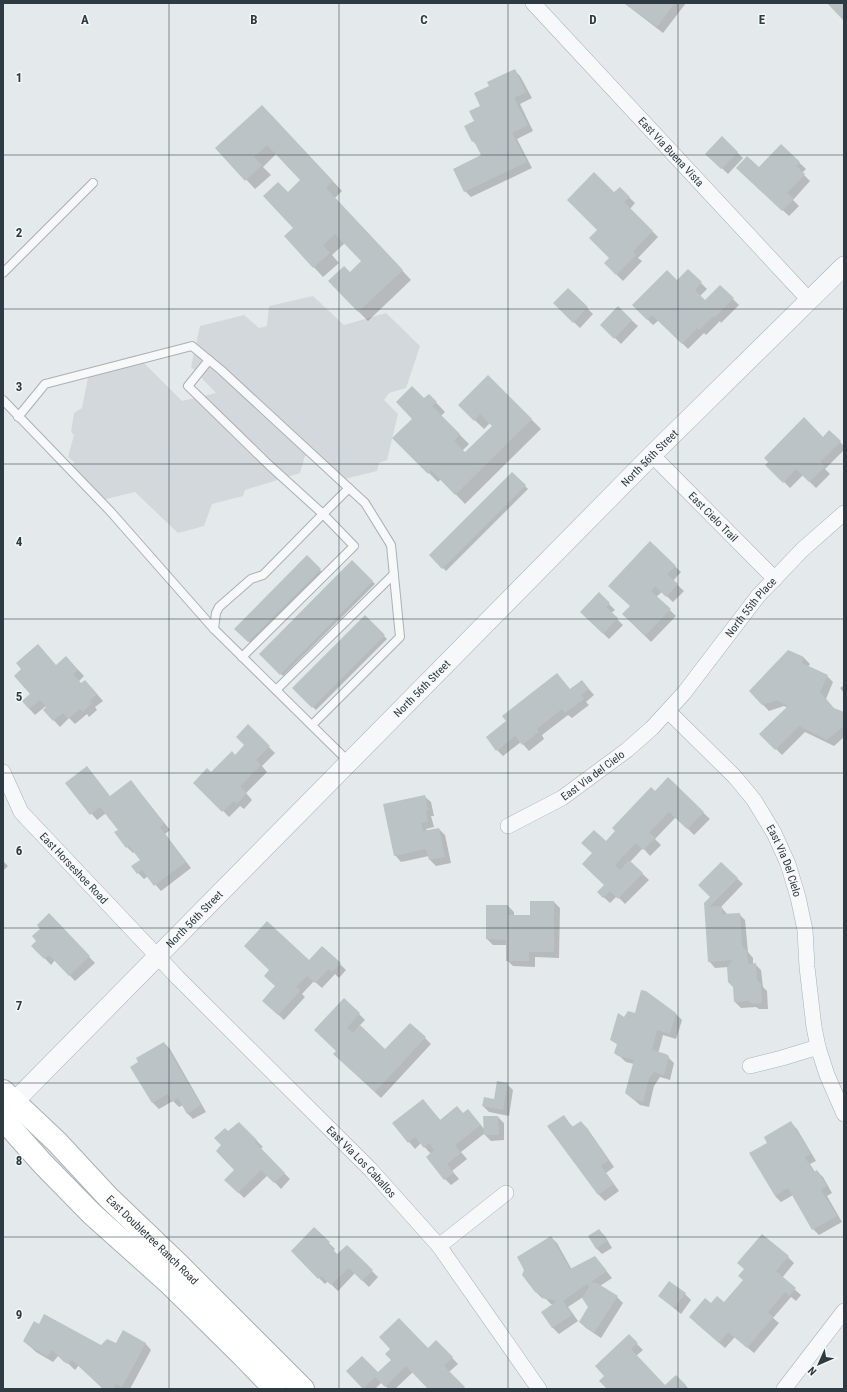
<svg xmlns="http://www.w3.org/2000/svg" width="847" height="1392" font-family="'Roboto Condensed',sans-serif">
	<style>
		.built { fill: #d3d8dd }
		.shadow { fill: #0003 }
		.building { fill: #bcc3c7 }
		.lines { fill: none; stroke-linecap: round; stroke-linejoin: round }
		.service-casing { stroke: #a9b1b5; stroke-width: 10 }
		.minor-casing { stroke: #a9b1b5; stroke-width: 16 }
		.tertiary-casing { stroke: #a9b1b5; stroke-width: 20 }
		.secondary-casing { stroke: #a9b1b5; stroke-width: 24 }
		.service { stroke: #f7f8f9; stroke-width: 8 }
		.minor { stroke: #f7f8f9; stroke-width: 15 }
		.tertiary { stroke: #f7f8f9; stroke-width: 19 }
		.secondary { stroke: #fff; stroke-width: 22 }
		.grid { fill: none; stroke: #2d3a42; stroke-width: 1; stroke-opacity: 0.55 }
		.labels { text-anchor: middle; stroke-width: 3; stroke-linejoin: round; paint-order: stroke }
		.street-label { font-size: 11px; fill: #2d3a42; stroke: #f4f7f8 }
		.grid-label { font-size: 13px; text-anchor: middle; font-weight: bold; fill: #2d3a42; stroke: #f4f7f8; stroke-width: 3; stroke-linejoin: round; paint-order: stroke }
	</style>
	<rect width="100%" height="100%" fill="#e4e9eb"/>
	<path class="built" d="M313 296 344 325 386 313 420 346 406 388 389 393 384 400 398 414 387 460 379 463 377 471 340 480 316 455 305 456 300 473 245 490 243 496 212 504 204 526 178 533 135 492 98 501 71 475 74 462 68 457 74 435 71 432 74 413 82 408 90 368 136 355 182 401 216 393 191 367 200 326 244 315 259 328 267 326 269 306Z"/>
	<g class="shadow">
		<path d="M624 3H686L663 33Z"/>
		<path d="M514 70 520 76 532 98 520 104 533 131 517 139 532 168 471 197 465 191 482 155 477 146 473 141 475 121 490 87Z"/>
		<path d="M271 115 342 191 335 198 411 280 368 321 358 311 350 273 362 261 345 243 332 255 339 263 323 277 285 236 294 228 288 193 302 180 277 153 263 167 271 175 255 189 217 148Z"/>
		<path d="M722 138 743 158 728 174 707 154Z"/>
		<path d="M781 145 806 169 802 173 810 181 793 200 799 206 789 216 744 174 759 169Z"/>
		<path d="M620 188 635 203 630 209 658 237 638 258 642 261 623 281 605 263 611 258 599 230 615 194Z"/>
		<path d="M688 270 707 289 700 296 705 301 720 286 739 305 721 323 720 321 706 335 704 333 688 349 659 320 653 325 633 305 677 281Z"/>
		<path d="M568 289 593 314 580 328 554 303Z"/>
		<path d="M618 308 638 326 621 344 602 325Z"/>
		<path d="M488 376 541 429 465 504 441 479 438 482 394 438 413 419 424 399 429 395 445 412 441 416 469 444 462 451 465 454 493 426 490 423 484 429 459 405Z"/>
		<path d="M829 431 844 446V450L825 469 830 474 816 488 803 475 790 488 767 465 823 438Z"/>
		<path d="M512 473 528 489 446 571 430 555Z"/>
		<path d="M650 543 681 572 673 581 684 591 673 602 662 592 656 597 676 616 651 642 623 614 631 606Z"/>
		<path d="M307 557 323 573 251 644 236 629Z"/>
		<path d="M352 562 375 584 283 676 260 654Z"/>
		<path d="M599 594 615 610 611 613 623 625 609 639 581 612Z"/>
		<path d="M365 616 387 639 316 710 293 688Z"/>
		<path d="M789 651 804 658 810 664 808 667 827 676 833 682 826 699 834 709 844 713V737L834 746 805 732 782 755 761 734 788 708 784 706 769 711 750 691Z"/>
		<path d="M66 657 84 676 79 681 81 684 91 687 103 701 95 707 97 710 89 717 87 714 75 724 69 718 60 727 44 710 48 707 46 706 35 715 23 702 56 666Z"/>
		<path d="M582 681 594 695 586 702 589 705 572 718 568 715 542 735 544 739 529 751 521 742 503 756 497 750Z"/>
		<path d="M844 685V693L840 688Z"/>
		<path d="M248 726 275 753 262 766 267 772 246 793 252 800 244 809 240 806 229 817 195 782 211 773 235 756 246 746Z"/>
		<path d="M668 779 710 819 694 835 676 817 655 839 661 845 650 856 643 848 630 862 649 880 625 904 617 896 610 903 598 892 605 885 606 843Z"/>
		<path d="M131 781 170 830 165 834 191 868 161 891 148 876 144 879 138 873 141 860 135 852 133 853 127 847 119 830 106 813 97 820 66 783 110 797Z"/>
		<path d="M424 796 431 802 434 816H431L434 827 426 829 427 831 439 829 445 835 451 863 436 866 430 860 429 856 401 862 395 855Z"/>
		<path d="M3 861 8 866 3 871Z"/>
		<path d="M721 863 743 884 721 907 728 915 739 914 745 920 748 952 753 958V964H755L761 970 763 987 767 991 768 1009H759L756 1007 741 1008 735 1002 734 987 728 967 715 968 709 961 705 903 711 897Z"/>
		<path d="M531 902H554L560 908 559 958 535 957V967L513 966 507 960V945H493L487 939 508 906 514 912V916H531Z"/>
		<path d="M55 921 95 963 75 981 55 960 51 965 33 946Z"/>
		<path d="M309 961 340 964 346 970 339 978 335 974 322 988 314 981 302 994 305 997 284 1020 270 1007Z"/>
		<path d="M344 999 365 1020 359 1026 385 1051 425 1038 431 1044 381 1098 341 1060 337 1051Z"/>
		<path d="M675 1013 682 1020 676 1039 663 1035 658 1054 668 1057 674 1063 670 1080 660 1077 654 1086 649 1107 640 1105 626 1093 634 1064 626 1062 616 1053 618 1045 612 1039 624 1019 636 1014Z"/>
		<path d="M164 1043 170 1049 206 1112 193 1119 187 1113 183 1105 179 1107 173 1101 159 1109 153 1103 132 1067Z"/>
		<path d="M507 1084 513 1090 509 1116 489 1112 483 1106 495 1100Z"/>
		<path d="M423 1100 441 1121 463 1114 468 1110 485 1130 498 1117 504 1123V1140L491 1141 485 1135V1133L461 1152 467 1159 452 1171 459 1179 451 1185 445 1179 431 1154 421 1143 415 1149 394 1124Z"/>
		<path d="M563 1116 573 1127 581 1122 587 1128 614 1167 606 1173 619 1191 605 1201 599 1195 582 1171Z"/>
		<path d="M239 1123 263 1147 260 1149 290 1179 281 1189 268 1175 244 1198 226 1180 236 1170 223 1145 228 1133Z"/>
		<path d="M791 1123 797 1129 816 1161 810 1164 815 1172 817 1171 823 1177 832 1193 827 1196 842 1222 819 1235 813 1229 793 1195 781 1202 775 1196 769 1143Z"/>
		<path d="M314 1229 335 1249 333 1251 337 1256 347 1246 378 1277 369 1287 355 1273 338 1291 328 1281 325 1284 292 1251Z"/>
		<path d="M599 1230 605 1236 612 1248 602 1254 596 1248Z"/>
		<path d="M551 1237 557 1243 572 1270 595 1257 612 1278 600 1286 617 1297 623 1303 601 1338 586 1328 580 1322 590 1307 583 1297 568 1307 578 1321 559 1334 553 1328 542 1312 554 1305 551 1304 546 1299 542 1298 535 1291Z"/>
		<path d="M788 1257 794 1263 782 1278 801 1295 796 1301 791 1297 773 1318 779 1323 754 1353 735 1337 725 1348 696 1323 711 1304H724L744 1281 745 1270Z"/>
		<path d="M685 1294 691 1300 681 1314 659 1296Z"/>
		<path d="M629 1336 643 1350 636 1356 665 1386 676 1376 689 1389H608L605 1376Z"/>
		<path d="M24 1341 101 1346 145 1343 151 1350 130 1389H104L79 1365 75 1370 59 1355 53 1362 36 1352Z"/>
		<path d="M436 1341 458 1364 449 1372 465 1389H429L413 1372 395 1389H388L382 1382 375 1389H364L347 1371 378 1373 428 1349Z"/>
	</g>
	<g class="building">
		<path d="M624 3H675L657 27Z"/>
		<path d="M827 3H844V21Z"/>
		<path d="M515 69 526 92 514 98 528 125 512 133 527 162 464 192 453 169 481 155 474 141 472 142 464 126 474 121 469 111 480 106 474 93 489 86 487 82Z"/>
		<path d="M262 105 333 181 326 188 403 270 358 312 328 281 344 266 350 272 361 261 335 234 323 245 330 253 313 268 284 236 293 228 263 196 278 182 288 192 300 180 267 145 254 157 262 165 245 181 215 148Z"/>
		<path d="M722 136 738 152 721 169 705 154Z"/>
		<path d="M781 144 800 162 796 166 805 174 787 193 794 199 782 211 736 168 747 156 759 167Z"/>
		<path d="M594 172 614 192 620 187 630 197 624 202 653 231 633 251 636 255 616 275 604 263 609 258 589 238 597 230 567 200Z"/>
		<path d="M688 269 702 282 695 290 705 300 720 285 734 298 714 318 713 316 699 330 697 328 682 344 652 315 647 320 632 305 667 270 677 280Z"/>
		<path d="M568 288 588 307 573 323 553 303Z"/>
		<path d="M618 306 632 320 614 339 600 325Z"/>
		<path d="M488 375 532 419 455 495 431 470 428 474 392 438 412 419 396 402 412 386 424 398 429 394 437 402 432 406 460 434 454 441 465 452 492 426 480 414 474 421 458 405Z"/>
		<path d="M804 417 823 437 829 430 841 441 820 462 825 467 809 482 796 469 783 483 765 465 768 462 764 458Z"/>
		<path d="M512 472 526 485 442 569 429 555Z"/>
		<path d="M650 541 676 566 667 574 678 584 666 597 655 586 651 591 671 609 645 636 622 614 630 606 608 586Z"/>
		<path d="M307 555 321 569 248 642 234 629Z"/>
		<path d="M352 560 373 581 280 675 259 654Z"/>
		<path d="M599 592 610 603 606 607 618 618 603 634 580 612Z"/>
		<path d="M365 615 385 635 312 708 292 688Z"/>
		<path d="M38 644 56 665 66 656 78 670 73 674 81 683 85 680 97 694 90 701 92 703 83 712 80 709 68 719 63 713 53 721 43 710 46 707 40 700 29 709 22 701 30 694 14 676 21 669 16 663Z"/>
		<path d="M788 650 804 657 802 663 828 675 820 692 834 708 844 712V726L827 740 799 726 775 750 759 734 788 706 777 700 762 705 749 691Z"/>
		<path d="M557 673 570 689 582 680 589 689 581 695 584 699 565 713 562 709 537 729 539 732 522 745 515 736 496 751 486 737 506 721 502 716Z"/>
		<path d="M248 724 270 746 256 760 261 765 240 786 247 793 237 804 234 801 222 812 193 783 207 768 211 772 232 751 235 755 244 745 236 737Z"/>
		<path d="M87 766 110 796 131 780 164 824 160 827 186 862 154 886 142 870 137 874 131 866 140 860 129 846 126 848 114 832 118 830 100 807 90 815 65 783Z"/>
		<path d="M668 777 704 812 687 829 669 812 649 832 655 838 643 850 636 843 615 865 620 870 629 860 643 873 618 899 610 891 603 898 597 892 604 885 582 864 592 853 581 843 594 830 606 841 615 831 612 828 651 787 655 791Z"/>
		<path d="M425 795 428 810 426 811 428 822 421 823 423 831 439 828 445 857 429 860 426 849 394 856 383 804Z"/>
		<path d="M721 862 738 878 709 907 722 906V914L740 913 742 946 747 951 748 964 756 963 757 980 761 984 762 1003 752 1004 749 1001 734 1002 733 987 728 982 727 967 733 960 708 962 704 903 710 897 698 885Z"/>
		<path d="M530 901H554V952H529V961H506V940L486 939V905H508V915H530Z"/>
		<path d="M49 913 90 956 69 976 49 955 44 959 31 946 36 941 32 936 40 929 37 925Z"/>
		<path d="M267 921 309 960 322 946 341 963 332 972 329 969 315 983 307 976 296 987 300 991 278 1015 262 1001 275 986 264 976 269 970 244 946Z"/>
		<path d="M641 990 646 991 676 1013 670 1034 657 1030 652 1050 666 1054 669 1056 664 1075 654 1072 649 1079 643 1102 633 1099 625 1093 634 1060 618 1056 614 1053 617 1044 610 1040 618 1013 624 1017 628 1011 635 1013Z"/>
		<path d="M344 998 360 1013 347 1028 353 1033 360 1025 385 1049 410 1023 426 1037 375 1092 333 1054 336 1051 314 1030Z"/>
		<path d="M164 1042 201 1105 187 1114 178 1098 172 1102 168 1094 152 1103 130 1067 138 1062 136 1058Z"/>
		<path d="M497 1081 508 1083 503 1110 482 1106 484 1097 494 1099Z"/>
		<path d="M423 1099 440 1120 457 1106 463 1113 468 1109 481 1125 455 1145 461 1153 447 1164 454 1173 444 1180 426 1157 434 1150 429 1143 424 1148 415 1137 408 1143 392 1123Z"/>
		<path d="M564 1115 572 1127 581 1121 609 1160 601 1166 614 1184 598 1195 547 1126Z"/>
		<path d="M483 1116H498L499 1135H484Z"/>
		<path d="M791 1121 811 1154 805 1157 814 1172 817 1170 827 1186 821 1190 837 1216 812 1230 788 1188 775 1196 749 1153 767 1143 764 1137Z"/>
		<path d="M239 1122 257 1140 255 1142 285 1173 274 1183 261 1170 238 1193 224 1180 234 1170 216 1151 221 1145 214 1138 225 1128 228 1131Z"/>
		<path d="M314 1227 330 1242 328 1244 337 1254 347 1245 373 1270 362 1281 349 1268 331 1285 321 1276 318 1279 291 1251Z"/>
		<path d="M599 1229 607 1241 596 1249 588 1236Z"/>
		<path d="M762 1234 789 1256 776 1271 796 1288 789 1296 785 1292 768 1312 773 1317 747 1348 728 1332 719 1343 689 1317 705 1298 711 1303 717 1296 724 1302 743 1280 738 1276 744 1269 737 1263Z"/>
		<path d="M551 1236 570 1269 595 1256 607 1271 591 1282 597 1283 618 1296 594 1333 579 1322 588 1307 582 1298 589 1287 587 1284 563 1301 572 1315 552 1328 541 1312 557 1301 543 1298 540 1294 535 1292 522 1275 524 1270 517 1257Z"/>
		<path d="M669 1281 686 1293 674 1308 658 1296Z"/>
		<path d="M44 1314 101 1345 107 1339 116 1343 123 1330 146 1343 122 1387 116 1384 114 1389H103L72 1360 68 1364 64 1362 52 1350 47 1356 29 1346 23 1341 34 1321 39 1324Z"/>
		<path d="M399 1318 428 1348 436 1340 453 1357 444 1366 465 1387 463 1389H428L406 1366 385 1387 375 1377 363 1389 346 1371 362 1356 378 1372 391 1360 385 1354 390 1349 379 1337Z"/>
		<path d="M629 1334 638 1343 631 1349 665 1385 676 1375 686 1385 683 1389H607L599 1381 604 1376 595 1366Z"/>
	</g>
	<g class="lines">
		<g class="service-casing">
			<g id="service">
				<path d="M3 273 93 183"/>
				<path d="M209 360 188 386 269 465 323 514 263 575 251 579 219 607 216 613 214 629"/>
				<path d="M3 400 110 511 214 629 349 762"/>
				<path d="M18 417 45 384 192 346 221 370 365 503 391 545 400 637 312 725"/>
				<path d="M242 657 354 546 323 514 349 488"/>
				<path d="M276 690 394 574"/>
			</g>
		</g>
		<g class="minor-casing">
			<g id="minor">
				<path id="s1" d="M533 3 809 300"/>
				<path id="s2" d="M652 455 775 579"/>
				<path id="s3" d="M668 711 735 777 754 800 774 833 788 864 798 897 805 930 807 967 814 1027 818 1047 827 1075 844 1114"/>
				<path id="s4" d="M3 772 21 812 178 978 370 1169 439 1246 539 1389"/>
				<path id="s5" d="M508 826 562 798 627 750 652 728 684 693 758 596 802 550 844 513"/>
				<path d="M750 1066 782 1058 818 1047"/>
				<path d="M439 1246 506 1193"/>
				<path d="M784 1389 844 1311"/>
			</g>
		</g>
		<g class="tertiary-casing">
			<g id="tertiary">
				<path id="s6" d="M4 1112 652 455 844 266"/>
			</g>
		</g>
		<g class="secondary-casing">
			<g id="secondary">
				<path id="s7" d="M3 1091 57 1142 108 1197 178 1264 303 1389"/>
				<path d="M3 1119 43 1164 92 1214 169 1283 244 1357 275 1389"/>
			</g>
		</g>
		<use href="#service" class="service"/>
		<use href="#minor" class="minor"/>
		<use href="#tertiary" class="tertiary"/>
		<use href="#secondary" class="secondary"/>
	</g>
	<path class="grid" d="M169 3V1389M339 3V1389M508 3V1389M678 3V1389M3 155H844M3 309H844M3 464H844M3 619H844M3 773H844M3 928H844M3 1083H844M3 1237H844"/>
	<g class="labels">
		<g class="street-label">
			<text dy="4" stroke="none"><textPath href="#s1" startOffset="203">East Via Buena Vista</textPath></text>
			<text dy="4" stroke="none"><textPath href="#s6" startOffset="919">North 56th Street</textPath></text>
			<text dy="4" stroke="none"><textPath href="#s2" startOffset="87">East Cielo Trail</textPath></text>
			<text dy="4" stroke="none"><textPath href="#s5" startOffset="331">North 55th Place</textPath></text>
			<text dy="4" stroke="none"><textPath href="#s6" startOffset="595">North 56th Street</textPath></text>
			<text dy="4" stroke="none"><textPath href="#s5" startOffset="99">East Via del Cielo</textPath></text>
			<text dy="4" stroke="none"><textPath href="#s3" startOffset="192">East Via Del Cielo</textPath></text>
			<text dy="4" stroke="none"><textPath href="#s4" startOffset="121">East Horseshoe Road</textPath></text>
			<text dy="4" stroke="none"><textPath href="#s6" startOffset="271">North 56th Street</textPath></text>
			<text dy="4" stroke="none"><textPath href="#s4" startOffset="532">East Via Los Caballos</textPath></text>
			<text dy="4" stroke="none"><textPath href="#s7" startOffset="211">East Doubletree Ranch Road</textPath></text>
		</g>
	</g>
	<g class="grid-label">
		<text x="85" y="24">A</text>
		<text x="254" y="24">B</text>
		<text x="424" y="24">C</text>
		<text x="593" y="24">D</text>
		<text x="762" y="24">E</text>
		<text x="19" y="82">1</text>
		<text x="19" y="237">2</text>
		<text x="19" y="391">3</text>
		<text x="19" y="546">4</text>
		<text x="19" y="701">5</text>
		<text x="19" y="855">6</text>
		<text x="19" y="1010">7</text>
		<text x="19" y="1165">8</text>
		<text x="19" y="1319">9</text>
	</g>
	<rect width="847" height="1392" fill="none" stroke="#2d3a42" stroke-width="8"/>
	<g transform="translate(819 1364) rotate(225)" stroke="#f4f7f8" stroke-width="3" paint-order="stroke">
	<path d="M0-3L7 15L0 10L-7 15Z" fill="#2d3a42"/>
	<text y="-6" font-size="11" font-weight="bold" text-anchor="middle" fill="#2d3a42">N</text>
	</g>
</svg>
